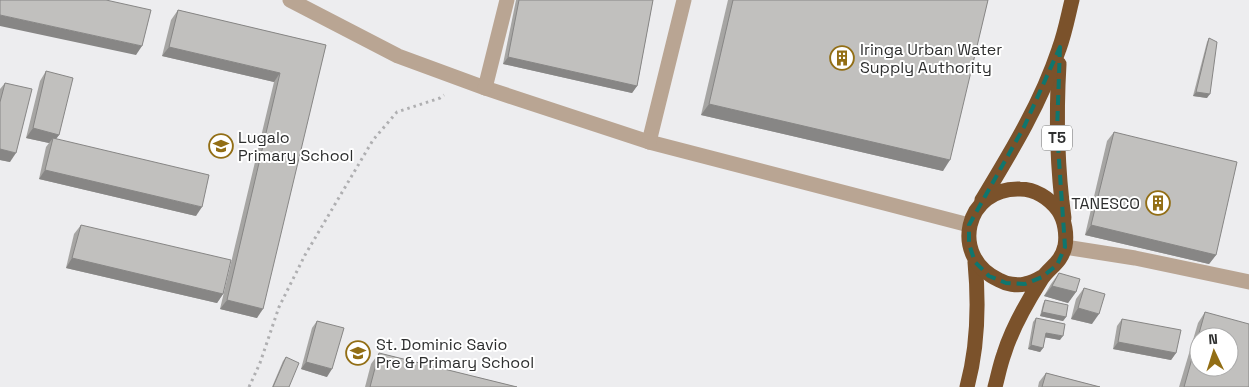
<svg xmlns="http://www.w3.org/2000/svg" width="1249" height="387" font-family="'Space Grotesk',sans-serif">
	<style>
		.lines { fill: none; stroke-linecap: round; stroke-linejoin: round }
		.path { stroke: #afafb1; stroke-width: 3; stroke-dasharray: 2.5 4; stroke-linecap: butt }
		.minor { stroke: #b9a593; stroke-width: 15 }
		.highway { stroke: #7b522b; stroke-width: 15 }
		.wall { fill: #a6a5a3 }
		.shaded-wall { fill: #878685 }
		.building { fill: #c1c0be; stroke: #878685; fill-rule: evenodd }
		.marked { fill: none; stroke: #0f766e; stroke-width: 4; stroke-dasharray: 10 6; stroke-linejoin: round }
		.labels { text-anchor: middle; stroke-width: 4; stroke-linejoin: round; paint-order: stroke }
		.shield { fill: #fff; stroke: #6c6d6d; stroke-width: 1 }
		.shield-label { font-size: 15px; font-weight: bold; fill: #2d2e2e }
		.poi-label { font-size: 16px; fill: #2d2e2e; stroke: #fff; text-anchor: start }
	</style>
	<rect width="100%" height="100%" fill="#ededef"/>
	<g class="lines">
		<path class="path" d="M249 387 260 363 279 307 305 255 373 140 397 112 440 98 444 95"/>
		<g class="minor">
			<path d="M290 0 398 56 485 88 649 142 969 225"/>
			<path d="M485 88 507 0"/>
			<path d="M649 142 684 0"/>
			<path d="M1065 247 1135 258 1249 282"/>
		</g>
		<g class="highway">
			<path d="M1059 64C1056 115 1057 167 1064 218"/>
			<path d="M982 200C1011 152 1041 103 1059 49 1065 33 1068 16 1072 0"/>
			<path d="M967 387C978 346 979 304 975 262"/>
			<path d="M995 387C998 376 1000 365 1004 354 1012 328 1027 302 1041 280 1049 267 1061 264 1065 246 1067 235 1065 220 1058 210 1049 198 1035 189 1020 189 965 187 949 257 999 280 1006 284 1017 286 1025 284 1031 283 1037 280 1042 277"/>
		</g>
	</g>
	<g class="wall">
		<path d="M516 0H653L637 86 632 93 503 64Z"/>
		<path d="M728 0H988L943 171 701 115Z"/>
		<path d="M178 10 326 45 257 318 220 309 274 82 162 56 171 20Z"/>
		<path d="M1209 38 1207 98 1193 96 1207 42Z"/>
		<path d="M46 71 59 135 56 139 196 216 39 179 46 147 49 143 26 138 40 81Z"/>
		<path d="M5 83 10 162 0 160V89Z"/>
		<path d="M1114 132 1216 255 1209 264 1085 235 1107 141Z"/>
		<path d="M81 225 223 294 217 303 66 268 74 234Z"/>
		<path d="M1059 273 1076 292 1068 303 1044 296 1051 284Z"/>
		<path d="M1084 288 1092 324 1071 319 1076 299Z"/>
		<path d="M1045 300 1066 317 1063 321 1040 316 1043 304Z"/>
		<path d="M1205 312 1249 387H1179L1198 323Z"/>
		<path d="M1036 318 1060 340 1045 337 1043 348 1040 352 1028 349 1033 322Z"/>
		<path d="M1122 319 1176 353 1171 360 1113 349 1117 326Z"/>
		<path d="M317 321 327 377 301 369 312 328Z"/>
		<path d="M379 353 517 387H365L371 364Z"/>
		<path d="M286 357 289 387H272L283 361Z"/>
		<path d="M1046 373 1100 387H1038L1039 382Z"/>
	</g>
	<g class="shaded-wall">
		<path d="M0 15 142 46 136 55 0 26Z"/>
		<path d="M169 47 280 73 274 82 162 56Z"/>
		<path d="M508 57 637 86 632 93 503 64Z"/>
		<path d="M1196 92 1210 94 1207 98 1193 96Z"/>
		<path d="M709 104 950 160 943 171 701 115Z"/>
		<path d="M33 128 59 135 52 144 53 138 49 143 26 138Z"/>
		<path d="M0 149 16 153 10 162 0 160Z"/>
		<path d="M45 170 202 207 196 216 39 179Z"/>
		<path d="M1091 225 1216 255 1209 264 1085 235Z"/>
		<path d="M72 258 223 294 217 303 66 268Z"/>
		<path d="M1052 286 1076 292 1068 303 1044 296Z"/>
		<path d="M227 300 263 309 257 318 220 309Z"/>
		<path d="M1078 308 1099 314 1092 324 1071 319Z"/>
		<path d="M1042 312 1066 317 1063 321 1040 316Z"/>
		<path d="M1046 333 1063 336 1060 340 1043 337Z"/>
		<path d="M1118 342 1176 353 1171 360 1113 349Z"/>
		<path d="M1031 345 1043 348 1040 352 1028 349Z"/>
		<path d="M306 362 332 369 327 377 301 369Z"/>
	</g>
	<g class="building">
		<path d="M0 0H106L151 10 142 46 0 15Z"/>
		<path d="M519 0H653L637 86 508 57Z"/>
		<path d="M733 0H988L950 160 709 104Z"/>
		<path d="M178 10 326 45 263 309 227 300 280 73 169 47Z"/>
		<path d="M1209 38 1217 42 1210 94 1196 92Z"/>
		<path d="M46 71 73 78 59 135 33 128Z"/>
		<path d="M5 83 32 89 16 153 0 149V102Z"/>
		<path d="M1114 132 1237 162 1216 255 1091 225Z"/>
		<path d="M53 138 209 175 202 207 45 170Z"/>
		<path d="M81 225 231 260 223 294 72 258Z"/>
		<path d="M1059 273 1080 279 1076 292 1052 286Z"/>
		<path d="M1084 288 1105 294 1099 314 1078 308Z"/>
		<path d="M1045 300 1068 305 1066 317 1042 312Z"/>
		<path d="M1205 312 1249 324V387H1184ZM1199 337H1229V367H1199Z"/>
		<path d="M1036 318 1065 324 1063 336 1046 333 1043 348 1031 345Z"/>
		<path d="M1122 319 1181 330 1176 353 1118 342Z"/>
		<path d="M317 321 344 328 332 369 306 362Z"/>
		<path d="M379 353 517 387H370Z"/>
		<path d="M286 357 299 363 289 387H273Z"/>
		<path d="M1046 373 1100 387H1042Z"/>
	</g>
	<path class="marked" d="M1060 47 1057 131 1065 247 1057 265 1042 277 1025 284 1006 283 989 276 975 262 969 244V225L1024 127Z"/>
	<defs>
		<g id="building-ring" transform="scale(1.25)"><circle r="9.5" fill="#fff" stroke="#926e15" stroke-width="1.5"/><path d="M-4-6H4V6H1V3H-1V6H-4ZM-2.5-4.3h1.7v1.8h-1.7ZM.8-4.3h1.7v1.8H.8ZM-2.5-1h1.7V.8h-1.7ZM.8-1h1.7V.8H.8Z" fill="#926e15"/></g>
		<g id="school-ring" transform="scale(1.25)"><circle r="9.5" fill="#fff" stroke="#926e15" stroke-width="1.5"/><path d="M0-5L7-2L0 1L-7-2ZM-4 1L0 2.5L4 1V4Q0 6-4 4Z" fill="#926e15"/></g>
	</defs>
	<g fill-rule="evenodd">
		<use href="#building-ring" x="842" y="58"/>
		<use href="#school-ring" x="221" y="146"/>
		<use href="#building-ring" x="1158" y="203"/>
		<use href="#school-ring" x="358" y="353"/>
	</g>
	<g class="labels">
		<rect class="shield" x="1042" y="125.5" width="30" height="25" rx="4"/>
		<g class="shield-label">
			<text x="1057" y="143">T5</text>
		</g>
		<g class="poi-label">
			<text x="860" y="55">Iringa Urban Water<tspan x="860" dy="18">Supply Authority</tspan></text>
			<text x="238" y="143">Lugalo<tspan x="238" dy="18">Primary School</tspan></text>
			<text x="1140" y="209" text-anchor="end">TANESCO</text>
			<text x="376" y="350">St. Dominic Savio<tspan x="376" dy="18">Pre &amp; Primary School</tspan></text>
		</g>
	</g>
	<g transform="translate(1214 352) rotate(356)"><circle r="24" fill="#ffffff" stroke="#ababab"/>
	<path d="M0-4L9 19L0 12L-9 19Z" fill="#926e15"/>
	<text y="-8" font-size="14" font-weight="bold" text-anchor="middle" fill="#2d2e2e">N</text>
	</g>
</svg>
